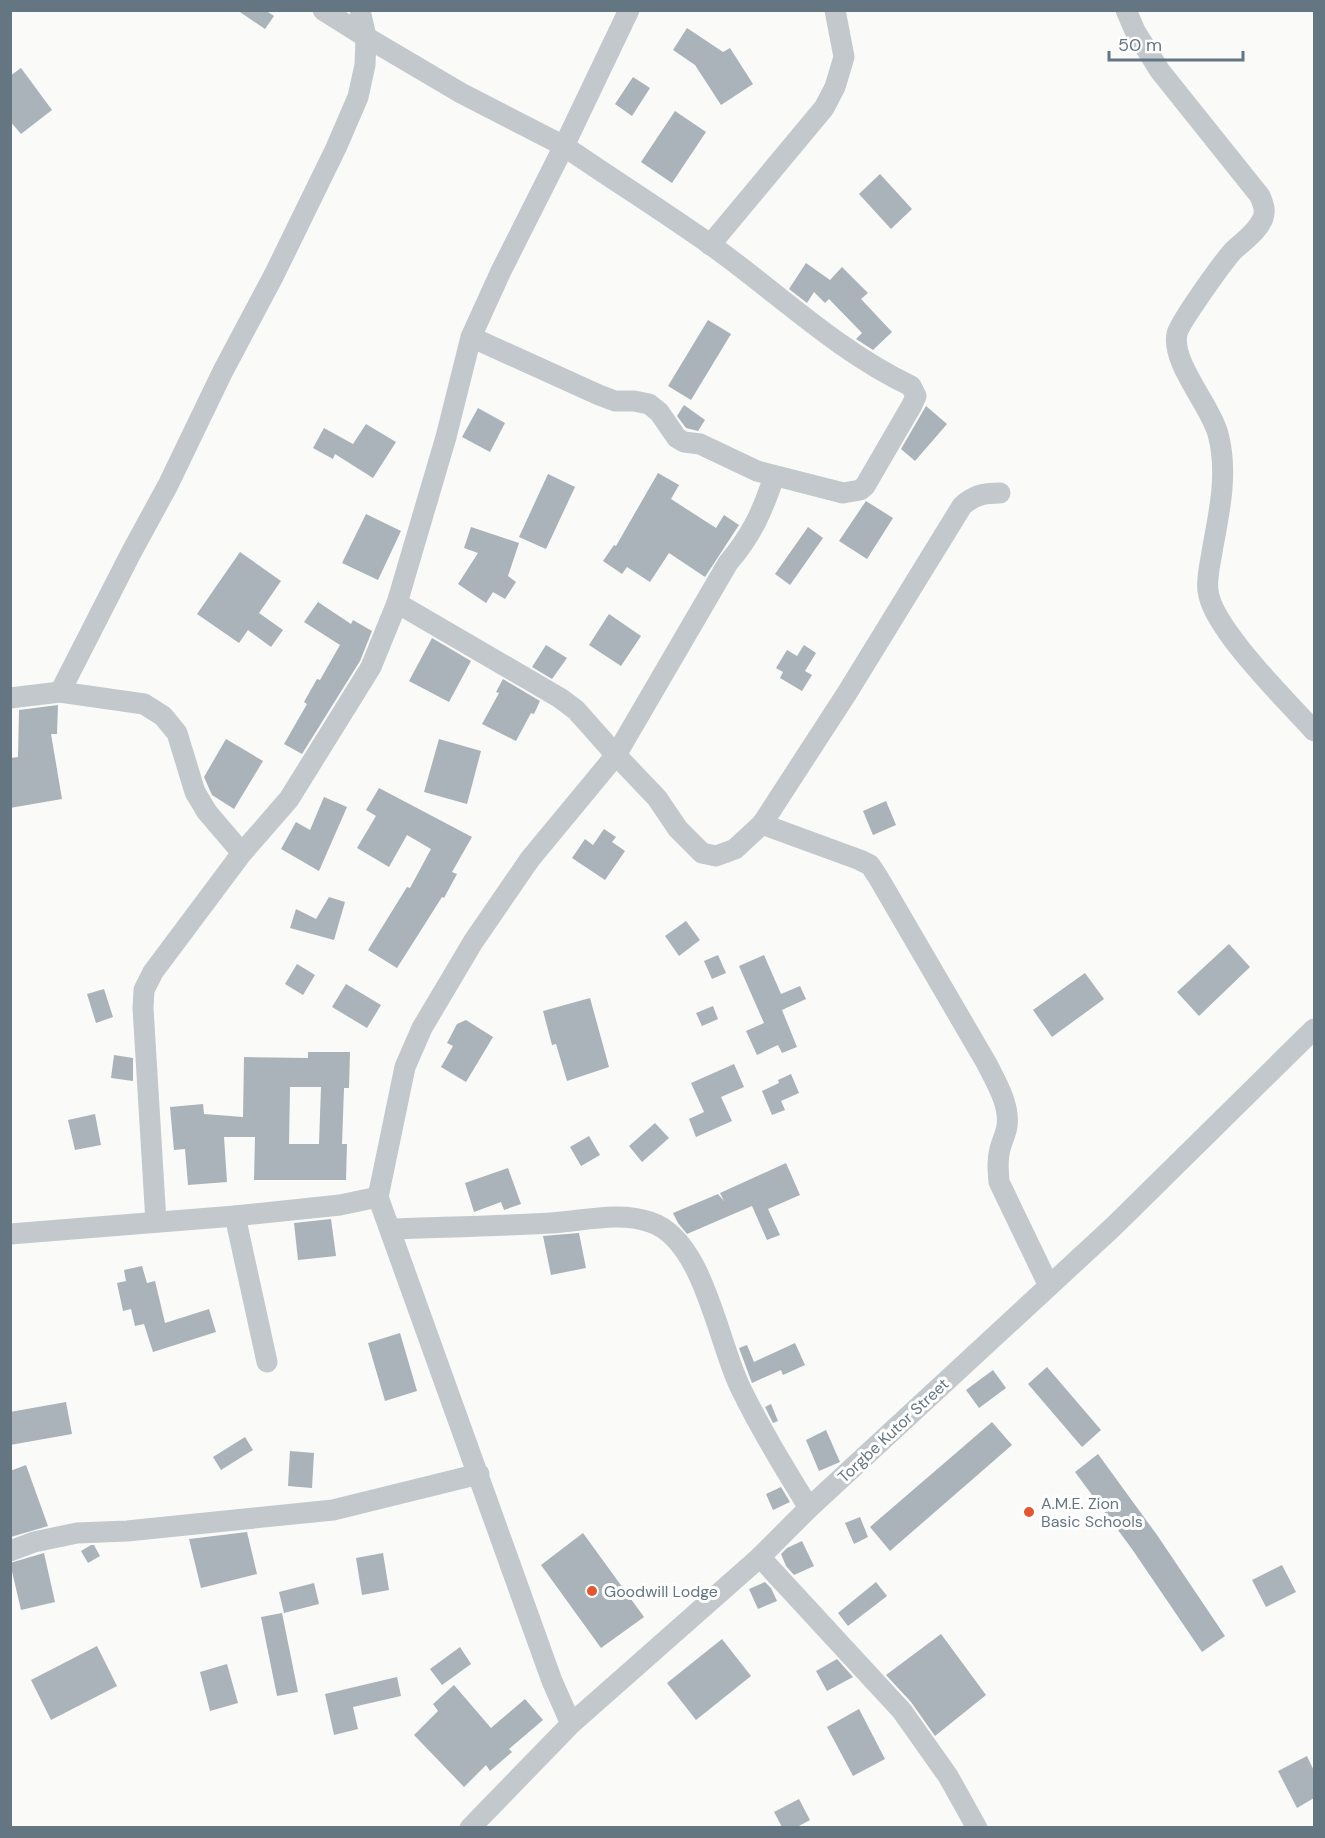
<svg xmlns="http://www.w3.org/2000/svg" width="1325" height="1838" font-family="'DM Sans',sans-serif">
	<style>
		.building { fill: #aab3b9; fill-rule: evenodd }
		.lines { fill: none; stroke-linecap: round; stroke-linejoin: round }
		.minor { stroke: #c3c8cc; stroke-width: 21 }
		.poi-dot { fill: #e4572e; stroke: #fff; stroke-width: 2 }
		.labels { text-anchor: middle; stroke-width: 6; stroke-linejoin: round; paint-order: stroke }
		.street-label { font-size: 16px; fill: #657683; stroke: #fff }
		.poi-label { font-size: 16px; fill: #657683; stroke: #fff; text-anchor: start }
	</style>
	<rect width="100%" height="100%" fill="#fafaf8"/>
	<g class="building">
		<path d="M237 10H265L274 16 265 29Z"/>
		<path d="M687 28 723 52 730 48 753 84 721 105 695 65 673 50Z"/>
		<path d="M21 68 52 110 21 134 10 121V76Z"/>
		<path d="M633 77 650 88 632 116 615 104Z"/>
		<path d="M675 111 706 132 672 183 641 162Z"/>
		<path d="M880 174 912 209 891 229 859 194Z"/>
		<path d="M806 263 830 280 842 267 868 293 861 299 892 332 873 350 856 339 862 333 829 299 825 303 814 292 807 303 789 289Z"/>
		<path d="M708 320 731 334 691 400 668 386Z"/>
		<path d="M684 405 705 420 698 431 686 428 677 416Z"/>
		<path d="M926 406 947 424 915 461 901 449Z"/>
		<path d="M478 408 505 423 490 452 462 437Z"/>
		<path d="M366 424 396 442 373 478 335 454 333 459 313 448 324 428 353 444Z"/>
		<path d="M658 473 679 485 671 499 716 528 724 515 739 525 705 577 669 553 650 582 627 567 622 574 603 561 614 545 616 546Z"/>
		<path d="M548 474 575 487 546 549 519 537Z"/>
		<path d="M866 501 893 518 867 559 839 541Z"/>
		<path d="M366 514 401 531 378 580 342 563Z"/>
		<path d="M471 527 519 543 508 576 516 582 505 599 493 592 486 603 458 584 478 553 464 548Z"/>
		<path d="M808 527 823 538 790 585 775 574Z"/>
		<path d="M240 552 281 581 259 613 283 630 271 647 248 630 239 643 197 614Z"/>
		<path d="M318 602 351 624 353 620 372 631 360 661 302 754 284 744 307 704 304 702 317 679 320 680 340 645 304 622Z"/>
		<path d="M609 614 641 636 621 666 589 645Z"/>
		<path d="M432 638 471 661 449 702 409 681Z"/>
		<path d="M546 645 567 658 552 679 532 667Z"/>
		<path d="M804 645 816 653 805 671 812 675 802 691 780 678 783 672 776 668 787 650 797 656Z"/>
		<path d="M503 679 540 701 534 714 531 713 516 741 482 724 499 693 496 692Z"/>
		<path d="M58 705 57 734H51L62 799 10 808V758L18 757 19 710Z"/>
		<path d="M226 739 263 761 234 809 212 795 204 777Z"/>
		<path d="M439 739 481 751 467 804 424 792Z"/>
		<path d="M379 788 472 837 452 872 457 874 444 898 442 897 397 968 368 950 407 887 410 888 431 849 407 835 389 867 357 848 376 816 366 810Z"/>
		<path d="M324 797 347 807 319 871 281 849 296 822 310 830Z"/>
		<path d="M886 801 896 825 873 835 863 811Z"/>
		<path d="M604 829 616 837 612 842 625 851 605 880 572 858 585 839 593 845Z"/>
		<path d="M329 897 345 902 334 940 290 928 296 909 316 919Z"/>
		<path d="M686 921 700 940 679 956 665 936Z"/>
		<path d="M1229 944 1250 967 1199 1016 1177 992Z"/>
		<path d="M718 955 726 973 712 979 704 961Z"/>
		<path d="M764 955 781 994 800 986 806 999 782 1010 797 1047 782 1053 778 1045 757 1055 746 1031 764 1023 739 966Z"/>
		<path d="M297 964 315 975 303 995 285 984Z"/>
		<path d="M1085 973 1104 999 1052 1037 1033 1010Z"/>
		<path d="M346 984 381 1005 367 1028 332 1007Z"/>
		<path d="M104 989 113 1017 96 1023 87 994Z"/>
		<path d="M590 998 609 1067 567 1081 556 1044 552 1045 543 1011Z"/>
		<path d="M713 1006 718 1019 702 1026 696 1013Z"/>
		<path d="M466 1020 493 1037 466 1082 441 1067 453 1046 447 1043 457 1024Z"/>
		<path d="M308 1052H350L349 1088H344L342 1144H347L346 1180H254L255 1137H224L227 1182 188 1185 185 1149 174 1150 170 1107 203 1104 204 1114 243 1117 244 1057 308 1058ZM290 1087H321L319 1144H289Z"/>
		<path d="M114 1055 133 1058V1081L111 1078Z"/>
		<path d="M734 1064 744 1087 721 1097 732 1121 696 1137 689 1119 704 1112 691 1083Z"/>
		<path d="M791 1074 799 1093 781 1101 785 1110 772 1115 762 1091 779 1083 778 1080Z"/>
		<path d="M95 1114 101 1145 75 1150 68 1120Z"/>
		<path d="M655 1123 669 1138 642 1162 629 1146Z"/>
		<path d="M589 1136 600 1155 581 1166 570 1147Z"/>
		<path d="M786 1163 800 1195 768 1209 780 1235 767 1240 752 1206 687 1234 678 1223 673 1213 718 1194 724 1201 720 1193Z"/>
		<path d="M508 1168 521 1204 504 1210 501 1202 474 1212 465 1183Z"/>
		<path d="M331 1219 336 1256 298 1260 294 1223Z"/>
		<path d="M579 1233 586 1268 551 1275 543 1236Z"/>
		<path d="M142 1266 147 1283 155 1281 165 1323 209 1309 216 1332 153 1352 144 1324 135 1326 131 1309 123 1311 117 1283 126 1281 124 1270Z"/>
		<path d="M400 1333 417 1391 385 1401 368 1343Z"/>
		<path d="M795 1343 805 1365 783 1375 781 1370 752 1383 739 1348 747 1345 754 1362Z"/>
		<path d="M1047 1367 1101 1430 1082 1447 1028 1384Z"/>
		<path d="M993 1370 1006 1388 979 1408 966 1390Z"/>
		<path d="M66 1402 72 1434 10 1445V1412Z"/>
		<path d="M771 1404 778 1421 773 1423 765 1407Z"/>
		<path d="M992 1422 1012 1445 890 1551 870 1527Z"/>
		<path d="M826 1430 840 1462 819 1471 806 1440Z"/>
		<path d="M245 1437 253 1450 221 1470 213 1457Z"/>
		<path d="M290 1451 314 1453 312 1488 288 1486Z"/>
		<path d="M1098 1454 1157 1535 1225 1636 1202 1652 1132 1549 1075 1472Z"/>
		<path d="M26 1465 48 1526 11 1537 10 1471Z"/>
		<path d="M781 1487 790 1502 773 1510 766 1494Z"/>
		<path d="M860 1517 868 1537 854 1544 845 1523Z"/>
		<path d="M247 1532 257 1574 201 1588 189 1539Z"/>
		<path d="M583 1533 644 1617 601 1648 541 1565Z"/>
		<path d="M802 1541 814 1566 794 1575 786 1566 781 1554 787 1548Z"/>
		<path d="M91 1545H94L100 1556 88 1563 81 1551Z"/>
		<path d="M44 1553 55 1602 21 1610 10 1563Z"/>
		<path d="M383 1553 389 1590 362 1595 356 1558Z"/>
		<path d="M1282 1565 1296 1592 1266 1607 1252 1580Z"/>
		<path d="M765 1582 771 1588 777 1601 758 1609 749 1589Z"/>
		<path d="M876 1582 887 1596 848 1626 838 1613Z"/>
		<path d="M314 1583 319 1604 284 1613 279 1592Z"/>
		<path d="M282 1613 298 1692 277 1696 261 1617Z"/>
		<path d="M941 1634 986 1695 935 1736 911 1702 886 1675Z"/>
		<path d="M722 1639 751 1676 696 1720 667 1683Z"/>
		<path d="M97 1646 117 1686 51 1720 31 1680Z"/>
		<path d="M460 1647 471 1664 442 1685 430 1669Z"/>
		<path d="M837 1659 853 1677 827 1691 816 1671Z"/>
		<path d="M227 1664 238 1703 210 1711 200 1672Z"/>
		<path d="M397 1677 401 1696 353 1707 358 1729 334 1735 325 1694Z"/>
		<path d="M454 1685 491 1728 525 1699 543 1720 509 1749 512 1752 490 1771 486 1765 464 1787 414 1735 438 1711 433 1704Z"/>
		<path d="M859 1709 885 1759 853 1776 827 1727Z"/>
		<path d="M1307 1756 1314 1771V1798L1297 1808 1278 1771Z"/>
		<path d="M799 1799 810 1820 797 1827H782L774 1812Z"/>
	</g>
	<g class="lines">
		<g class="minor">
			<path d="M323 10 366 37"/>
			<path d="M360 10 366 37"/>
			<path d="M1126 10 1135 31 1160 71 1260 196C1263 204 1266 210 1263 218 1258 232 1243 241 1233 251 1223 262 1179 323 1177 334 1171 363 1211 406 1218 434 1228 471 1220 509 1213 546 1211 561 1206 577 1208 591 1212 628 1288 702 1314 731"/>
			<path d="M710 245 824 108 835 87 844 57 835 10"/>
			<path d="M397 603 446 437 471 337 501 271 564 146C612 179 663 211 711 245 777 292 837 351 911 386L916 396 912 405 865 486 860 490 843 493 757 471 700 444 684 442 677 438 659 412 649 404 634 401H615L599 395 471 337"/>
			<path d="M10 698 60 692"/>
			<path d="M762 824 860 860 870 865 878 877 987 1064C996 1082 1010 1105 1007 1126 1006 1134 1002 1141 1000 1149 997 1160 998 1170 999 1182L1049 1286"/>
			<path d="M242 853 207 812 195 792 177 733 163 716 144 704 60 692 131 553 168 485 223 371 274 275 336 148 358 97 365 65 366 37 461 93 564 146 629 10"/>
			<path d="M378 1197 405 1067 422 1028 473 942 530 859 616 755 657 798 678 829 702 853 716 856 735 849 762 824 847 693 962 506C974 495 984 493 1000 493"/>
			<path d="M235 1216 267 1362"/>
			<path d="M156 1222 143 1008 144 990 153 972 242 853 289 799 371 667 397 603 560 698 576 710 616 755 728 563C752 535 762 512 774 477"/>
			<path d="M391 1229C444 1227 498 1226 551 1223 583 1221 619 1211 650 1222 704 1239 718 1344 741 1389 761 1430 785 1469 809 1508"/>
			<path d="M10 1234 235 1216 340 1205 378 1197 552 1681 571 1724"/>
			<path d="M10 1551 34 1542 77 1533 127 1531 333 1510 479 1474"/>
			<path d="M760 1557 902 1711 948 1776 977 1828"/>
			<path d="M470 1828 571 1724 760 1557 809 1508 1113 1227 1314 1029"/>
		</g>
	</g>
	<g class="poi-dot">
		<circle cx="1029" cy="1512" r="6"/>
		<circle cx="592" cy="1591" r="6"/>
	</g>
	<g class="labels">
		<g class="street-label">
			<text transform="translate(893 1430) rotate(-43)" y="6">Torgbe Kutor Street</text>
		</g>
		<g class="poi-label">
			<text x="1041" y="1509">A.M.E. Zion<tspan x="1041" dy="18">Basic Schools</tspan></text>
			<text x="604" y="1597">Goodwill Lodge</text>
		</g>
	</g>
	<rect width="1325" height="1838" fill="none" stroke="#657683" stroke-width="24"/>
	<path d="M1109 51v9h134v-9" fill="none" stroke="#657683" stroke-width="3"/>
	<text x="1118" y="51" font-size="18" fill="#657683" stroke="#ffffff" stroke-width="4.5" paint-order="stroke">50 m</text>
</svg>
